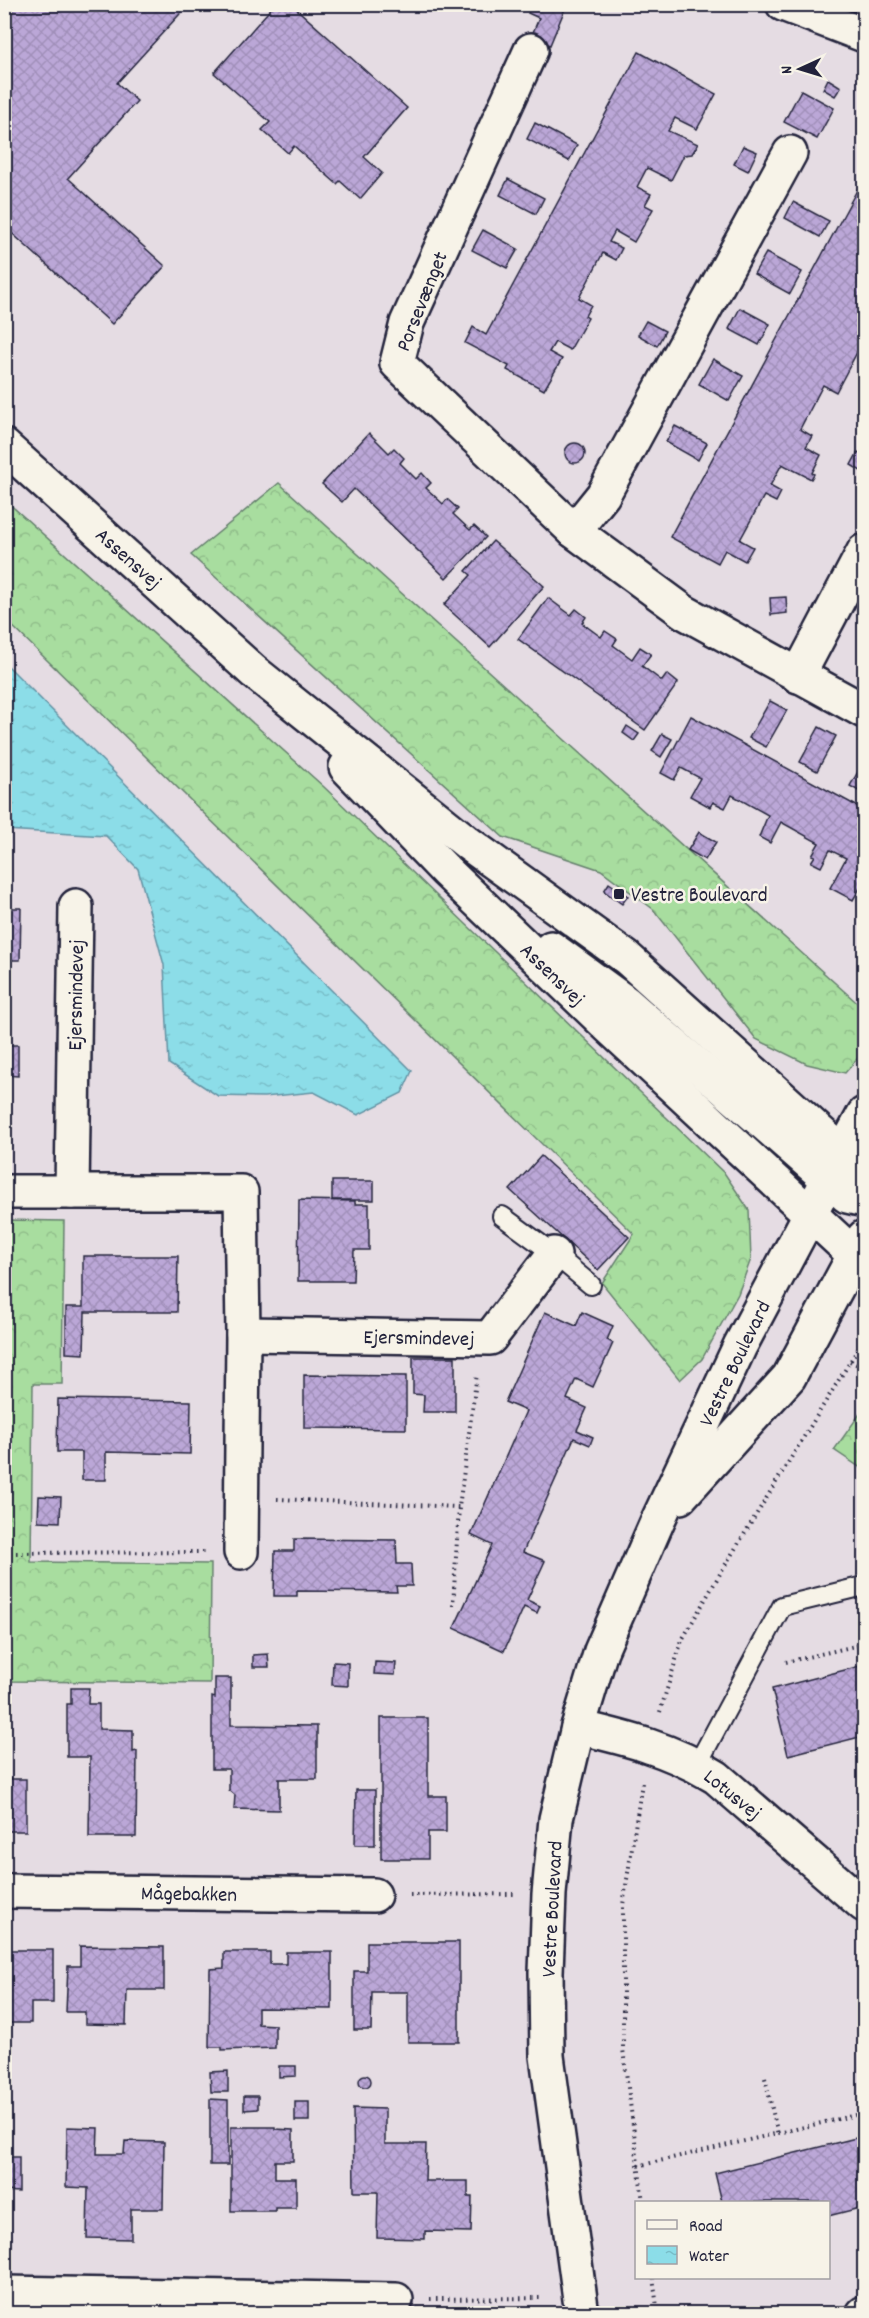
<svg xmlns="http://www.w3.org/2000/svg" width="869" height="2318" font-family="Dekko,sans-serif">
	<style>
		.forest { fill: url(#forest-crowns); stroke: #65806d; stroke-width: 1.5 }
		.water { fill: url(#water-ripples); stroke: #6292a3; stroke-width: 1.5 }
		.building { fill: url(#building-cross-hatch); stroke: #22223b; stroke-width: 1.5 }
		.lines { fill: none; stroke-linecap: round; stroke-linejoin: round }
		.service-casing { stroke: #22223b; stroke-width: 22 }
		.minor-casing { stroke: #22223b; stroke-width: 38 }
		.tertiary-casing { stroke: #22223b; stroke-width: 38 }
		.secondary-casing { stroke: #22223b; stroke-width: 38 }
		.path { stroke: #22223b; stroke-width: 4; stroke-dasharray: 1.5 4.5; stroke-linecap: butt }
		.service { stroke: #f7f3e8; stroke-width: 18 }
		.minor { stroke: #f7f3e8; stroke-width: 33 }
		.tertiary { stroke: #f7f3e8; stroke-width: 33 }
		.secondary { stroke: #f7f3e8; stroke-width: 33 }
		.poi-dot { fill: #22223b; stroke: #f7f3e8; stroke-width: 2 }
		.labels { text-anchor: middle; stroke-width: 5; stroke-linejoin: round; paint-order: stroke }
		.street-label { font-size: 21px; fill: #22223b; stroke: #f7f3e8 }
		.poi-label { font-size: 21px; fill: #22223b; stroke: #f7f3e8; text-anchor: start }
	</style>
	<defs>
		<pattern id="forest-crowns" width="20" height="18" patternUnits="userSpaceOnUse" patternTransform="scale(1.5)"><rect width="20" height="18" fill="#a8dd9f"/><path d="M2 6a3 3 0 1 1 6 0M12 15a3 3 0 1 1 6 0" fill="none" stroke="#90bd8a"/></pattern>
		<pattern id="water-ripples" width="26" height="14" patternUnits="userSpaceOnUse" patternTransform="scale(1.5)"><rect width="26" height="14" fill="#8cdde8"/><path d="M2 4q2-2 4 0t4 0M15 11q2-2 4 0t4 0" fill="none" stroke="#78bdc8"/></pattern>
		<pattern id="building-cross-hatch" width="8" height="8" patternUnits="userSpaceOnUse" patternTransform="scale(1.5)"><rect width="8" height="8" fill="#bba7d7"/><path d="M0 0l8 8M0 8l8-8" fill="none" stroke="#a08fb9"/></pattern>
	</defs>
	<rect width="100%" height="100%" fill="#e5dce3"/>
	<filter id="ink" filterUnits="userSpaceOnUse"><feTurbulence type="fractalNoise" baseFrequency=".0167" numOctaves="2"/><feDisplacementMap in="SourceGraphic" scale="12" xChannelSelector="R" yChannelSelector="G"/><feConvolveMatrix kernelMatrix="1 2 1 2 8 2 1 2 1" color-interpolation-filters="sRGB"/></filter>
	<g filter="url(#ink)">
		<g class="forest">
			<path d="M279 483 864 1009V1051L845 1073 807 1064 756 1039 653 909 601 870 503 837 191 555Z"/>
			<path d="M5 500 324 787 725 1174 749 1210 751 1259 738 1294 702 1359 680 1380 602 1283 634 1234 5 619Z"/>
			<path d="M5 1220 64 1221 62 1384H33L31 1562 211 1564 210 1683 5 1681Z"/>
			<path d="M864 1408V1470L834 1450Z"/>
		</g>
		<path class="water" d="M4 662 412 1071 402 1093 358 1115 314 1092 264 1097 218 1096 169 1064 164 965 138 869 106 836 5 830Z"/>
		<g class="building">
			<path d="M4 4H189L117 83 137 101 68 178 165 266 112 324 4 226Z"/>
			<path d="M275 4H291L407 108 364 157 382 173 360 199 340 181 337 184 294 146 288 153 262 130 270 122 214 73Z"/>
			<path d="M532 4H567L550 45 531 37 539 18 528 13Z"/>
			<path d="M639 52 716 94 697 129 675 118 668 131 698 144 692 154 684 155 671 180 647 168 637 187 651 194 645 205 653 209 634 242 615 231 609 242 622 248 616 260 603 253 579 298 591 305 585 316 588 318 570 350 555 342 549 352 562 359 544 390 507 370 509 366 465 343 473 327 486 335Z"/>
			<path d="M828 79 841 87 835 96 823 89Z"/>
			<path d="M801 90 834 108 817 139 784 122Z"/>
			<path d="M535 123 577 145 569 161 527 139Z"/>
			<path d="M743 146 757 152 748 171 734 164Z"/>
			<path d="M864 177V312L860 319 864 321V339L836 392 823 385 800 429 812 436 806 447 821 455 812 473 814 474 811 479 782 464 770 486 781 492 776 502 764 496 740 540 753 547 745 561 725 550 718 563 670 537Z"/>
			<path d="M508 179 544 198 536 214 500 195Z"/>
			<path d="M793 202 829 221 820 237 785 218Z"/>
			<path d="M483 230 518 249 507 268 472 250Z"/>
			<path d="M766 253 802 272 790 294 754 274Z"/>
			<path d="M740 308 770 324 759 345 729 329Z"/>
			<path d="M646 321 665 331 657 346 638 335Z"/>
			<path d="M713 359 743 376 729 401 699 384Z"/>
			<path d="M675 426 707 443 698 460 666 442Z"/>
			<path d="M369 433 389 453 394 448 404 458 400 463 416 479 422 473 431 483 426 488 443 504 447 499 458 509 453 514 470 530 474 526 486 537 446 578 354 489 342 502 322 484Z"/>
			<circle cx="575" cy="453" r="10"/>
			<path d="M858 452 864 456V473L851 465Z"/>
			<path d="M493 541 544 586 490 647 444 605 471 575 466 571Z"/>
			<path d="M786 597 787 613 771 615 770 598Z"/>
			<path d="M548 598 571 615 576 609 586 617 582 623 601 637 605 631 617 639 613 645 632 659 640 647 651 654 642 666 662 681 667 674 678 683 645 730 518 639Z"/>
			<path d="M770 701 787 710 766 747 749 738Z"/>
			<path d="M691 716 864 810V884L863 883 853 900 830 888 846 858 830 850 821 867 811 862 815 856 812 855 819 843 781 822 770 843 759 837 768 815 732 795 725 808 713 802 710 807 690 796 700 778 681 768 674 780 661 773Z"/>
			<path d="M627 726 639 734 634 741 623 733Z"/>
			<path d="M819 727 836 736 817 771 800 762Z"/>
			<path d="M662 734 672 739 661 757 652 751Z"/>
			<path d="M864 761V794L850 786Z"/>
			<path d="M699 832 716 842 705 860 688 850Z"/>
			<path d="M609 883 628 896 622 904 604 891Z"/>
			<path d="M4 908H21L20 960H4Z"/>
			<path d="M4 1045H18V1076L5 1075 4 1092Z"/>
			<path d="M541 1156 629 1237 598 1270 510 1190Z"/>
			<rect x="332" y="1181" width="42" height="19"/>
			<path d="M299 1200 355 1201V1204H369V1250H354L353 1281H298Z"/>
			<path d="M83 1256H178L177 1312H85L84 1354 66 1353V1307H83Z"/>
			<path d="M545 1312 576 1326 582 1312 613 1326 607 1340 613 1343 593 1387 576 1379 567 1399 587 1408 577 1430 593 1437 590 1445 574 1438 523 1552 545 1561 527 1600 540 1606 537 1613 524 1607 504 1651 454 1628 492 1545 471 1535 526 1411 505 1402Z"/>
			<path d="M413 1357H455V1412H423L424 1395 413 1394Z"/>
			<path d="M304 1375 406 1376V1429L304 1428Z"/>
			<path d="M58 1399 191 1401 190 1454 106 1452V1480H82V1452H57Z"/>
			<path d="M39 1496 61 1497 60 1522 38 1521Z"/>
			<path d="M294 1539 396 1540 397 1564H411L412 1586H396L397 1592 297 1591V1596H274L275 1551H294Z"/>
			<path d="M268 1654 269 1667H253V1655Z"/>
			<path d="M333 1662 348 1663V1686L332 1685Z"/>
			<path d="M375 1662 396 1663 395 1675 374 1674Z"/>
			<path d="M864 1665V1736L788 1755 772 1689Z"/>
			<path d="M215 1678H231V1725L317 1726V1779H279V1810L234 1809 235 1795 229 1790V1769H212V1697L215 1698Z"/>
			<path d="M71 1688H89L88 1704H99V1729L133 1730V1752L137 1751 136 1837H89L90 1757H67V1704H71Z"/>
			<path d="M381 1718H428V1796H446V1832H428V1859H381Z"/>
			<rect x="4" y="1779" width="22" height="52"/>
			<path d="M356 1790H375V1845H355Z"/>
			<path d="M367 1942H459V2042H408V1992H372L371 2030H354V1971H367Z"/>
			<path d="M80 1946 164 1947V1990H127L126 2025 85 2024V2012H66L68 1966H80Z"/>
			<path d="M4 1950H53V2003H31V2023H4Z"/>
			<path d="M224 1952H270V1964H286V1952H332V2009L258 2008V2024L275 2025V2048L222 2050V2047H209L210 1969 224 1968Z"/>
			<path d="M279 2066H296V2076L279 2077Z"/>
			<path d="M228 2071V2092H211L210 2072Z"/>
			<circle cx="365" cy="2081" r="6"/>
			<path d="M244 2096H258V2109L244 2110Z"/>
			<path d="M210 2099 228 2100V2165H210Z"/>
			<rect x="295" y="2102" width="14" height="19"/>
			<path d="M353 2108 385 2109V2144H426L425 2181H468V2197H472L471 2232 425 2231V2239L377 2238 378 2192H354Z"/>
			<path d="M67 2127 98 2128 97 2154H124L125 2141 164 2142 163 2209H131V2239L87 2238 88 2188 66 2187Z"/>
			<path d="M231 2127H275V2129L293 2130V2161H275V2178H296V2208H275V2211H231Z"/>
			<path d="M864 2136V2207L828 2216V2202H722L715 2173Z"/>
			<path d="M4 2157H19V2192L4 2191Z"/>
			<path d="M395 2307 429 2308V2314H395Z"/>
		</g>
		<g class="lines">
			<g class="service-casing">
				<g id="service">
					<path d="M502 1216 554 1254 591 1285"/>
					<path d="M697 1765 782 1606 864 1586"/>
				</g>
			</g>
			<g class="minor-casing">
				<g id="minor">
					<path d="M783 4 864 35"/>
					<path d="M531 50 407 323 397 363 574 531 684 612 864 711"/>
					<path d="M574 531 603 495 790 153"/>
					<path d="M798 676 864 551"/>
					<path d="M843 1153 864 1114"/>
					<path d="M4 1192H241L243 1334 241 1552"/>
					<path d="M72 1192 76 906"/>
					<path d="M243 1334 490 1338 554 1254"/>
					<path d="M578 1727C629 1739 670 1749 716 1777L864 1905"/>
					<path d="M4 1891 374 1895"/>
					<path d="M4 2293 396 2300"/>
					<path d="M863 2314 864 2313"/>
				</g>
			</g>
			<g class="tertiary-casing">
				<g id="tertiary">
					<path d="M680 1497 789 1377 864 1237"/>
					<path d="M582 2314 547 2056 546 1972 549 1894 556 1819 578 1727 601 1651 658 1520 740 1346 842 1154"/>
				</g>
			</g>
			<g class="secondary-casing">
				<g id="secondary">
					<path d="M4 446 253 671 469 844 627 958 864 1172"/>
					<path d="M346 767 446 871 609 1027 864 1264"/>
					<path d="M551 948 625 1002 847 1196 864 1200"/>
				</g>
			</g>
			<g class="path">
				<path d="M850 1361 864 1368"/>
				<path d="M277 1499 459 1507"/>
				<path d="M4 1553 205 1552"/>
				<path d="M453 1606 459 1507 477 1374"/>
				<path d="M786 1662 864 1644"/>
				<path d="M660 1712 682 1640 721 1572 864 1339"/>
				<path d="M642 1783 623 1905V2049L643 2202"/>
				<path d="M410 1895 514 1894"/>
				<path d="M765 2078 778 2135"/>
				<path d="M638 2166 864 2113"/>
				<path d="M653 2278 658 2314"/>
				<path d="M430 2299 542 2298"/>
			</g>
			<use href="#service" class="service"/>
			<use href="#minor" class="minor"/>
			<use href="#tertiary" class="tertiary"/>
			<use href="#secondary" class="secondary"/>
		</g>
	</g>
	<rect class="poi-dot" x="613" y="888" width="12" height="12" rx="3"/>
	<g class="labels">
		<g class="street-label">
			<text transform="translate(421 301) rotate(-68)" y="7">Porsevænget</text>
			<text transform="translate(129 558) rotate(42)" y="7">Assensvej</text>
			<text transform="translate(553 974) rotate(44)" y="7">Assensvej</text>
			<text transform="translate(75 995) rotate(-89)" y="7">Ejersmindevej</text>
			<text transform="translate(419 1337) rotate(1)" y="7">Ejersmindevej</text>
			<text transform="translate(734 1363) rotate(-64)" y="7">Vestre Boulevard</text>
			<text transform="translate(733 1794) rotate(39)" y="7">Lotusvej</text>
			<text transform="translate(189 1893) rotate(1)" y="7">Mågebakken</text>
			<text transform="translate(551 1909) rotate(-87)" y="7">Vestre Boulevard</text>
		</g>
		<g class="poi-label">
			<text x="631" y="901">Vestre Boulevard</text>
		</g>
	</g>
	<rect width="869" height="2318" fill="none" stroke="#f7f3e8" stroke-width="24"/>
	<rect x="12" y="12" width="845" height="2294" fill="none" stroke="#22223b" stroke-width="2" filter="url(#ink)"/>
	<rect x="635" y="2201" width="195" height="78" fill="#f7f3e8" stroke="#a29fa3" stroke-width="1.5"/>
	<rect x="647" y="2220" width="30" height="9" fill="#f7f3e8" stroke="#a29fa3" stroke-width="1.5"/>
	<text x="689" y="2231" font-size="18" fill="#22223b">Road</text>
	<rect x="647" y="2246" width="30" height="18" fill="url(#water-ripples)" stroke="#a29fa3" stroke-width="1.5"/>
	<text x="689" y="2261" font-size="18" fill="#22223b">Water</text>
	<g transform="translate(800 69) rotate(266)" stroke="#f7f3e8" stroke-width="4.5" paint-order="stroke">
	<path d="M0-4.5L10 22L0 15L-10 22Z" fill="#22223b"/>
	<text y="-9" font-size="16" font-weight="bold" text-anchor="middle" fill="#22223b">N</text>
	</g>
</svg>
